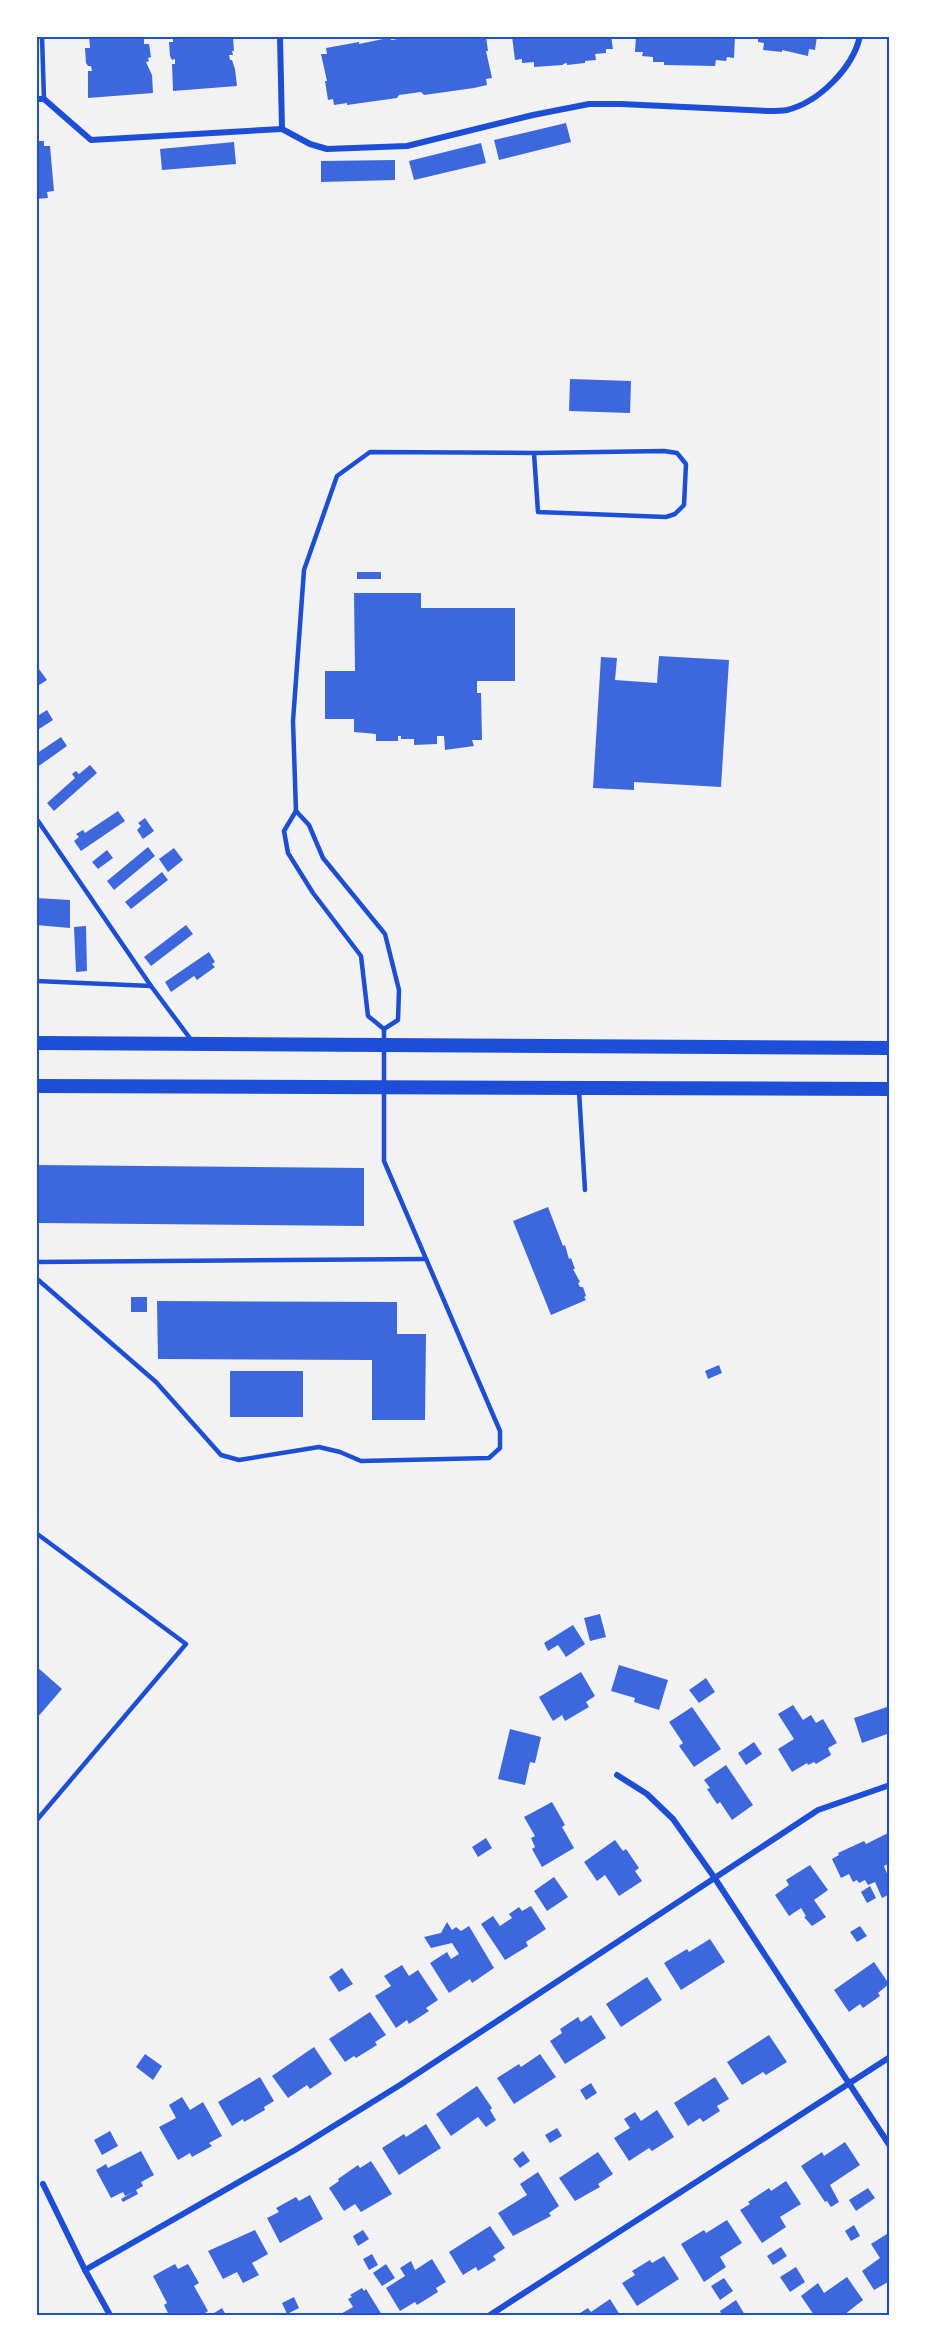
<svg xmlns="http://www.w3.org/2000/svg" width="926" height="2351" font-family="Montserrat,sans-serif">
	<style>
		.building { fill: #3d67dc }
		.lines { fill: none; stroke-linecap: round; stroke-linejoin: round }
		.service { stroke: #1d4ed8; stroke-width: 4.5 }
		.minor { stroke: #1d4ed8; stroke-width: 6 }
		.primary { stroke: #1d4ed8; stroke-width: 14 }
		.neatline { fill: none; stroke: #1d4ed8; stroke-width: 2 }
	</style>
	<rect width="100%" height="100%" fill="#f2f2f2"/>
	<g class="building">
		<path d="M89 36H144V44H149L151 57 148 58 149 61 146 62 152 75 153 93 88 98V71H92L91 66H88L86 63 85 48H90Z"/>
		<path d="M173 36 233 37 234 51H232L233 55H229L230 60H232L235 69 237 86 173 91 172 64H175V59L172 60 170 56 169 42H173Z"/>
		<path d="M414 36H486L488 51H486L492 78 486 79 487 85 474 88 424 95 421 92 399 95 397 98 347 105V103L334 105 333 99 328 100 325 81H327L321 54H327L326 48 359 42V44L388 38 392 40Z"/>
		<path d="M512 36H611L613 49H606V53L595 54 596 60 585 61V63L567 65V63L563 64V65L534 67V62L522 63V59L515 60Z"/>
		<path d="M636 36H735L734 58 727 57 726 61 716 60 715 66 664 65V62H653V57L642 56 643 52H635Z"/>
		<path d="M758 36H817L815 50 809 49 808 56 782 50V52L763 50 764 43 758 42Z"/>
		<path d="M566 123 571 142 499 160 494 140Z"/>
		<path d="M36 141H44V146H50L54 191 47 192 48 198 36 199Z"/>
		<path d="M234 142 236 164 162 170 160 149Z"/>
		<path d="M481 143 486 163 414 180 409 161Z"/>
		<path d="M395 160V180L321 182V161Z"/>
		<path d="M570 379 631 381 630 413 569 411Z"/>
		<rect x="357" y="572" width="24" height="7"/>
		<path d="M354 593H421V608H515V681H477V693H481L482 740H472L474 746 445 750 444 736H437V744L414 745V739H401V736H398V741H376V734L354 732V719H325V671H355Z"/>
		<path d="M659 656 729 660 721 787 634 782V790L593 788 601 657 617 658 615 680 657 683Z"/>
		<path d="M39 669 47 680 36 687V672Z"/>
		<path d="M47 710 53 720 36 731V717Z"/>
		<path d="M61 737 67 746 36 768V754Z"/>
		<path d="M90 765 97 773 54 811 47 803 75 778 72 774 76 771 79 774Z"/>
		<path d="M118 811 125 821 81 851 74 841 79 837 76 834 83 830 85 833Z"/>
		<path d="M145 818 154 831 143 839 137 830 141 826 138 823Z"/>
		<path d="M148 847 155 856 114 890 107 881Z"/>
		<path d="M174 848 183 860 168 872 159 859Z"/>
		<path d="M107 850 113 858 98 869 92 862Z"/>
		<path d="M162 872 168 880 131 909 125 902Z"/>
		<path d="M36 898 70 900V928L36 925Z"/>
		<path d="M186 925 193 934 151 966 144 957Z"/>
		<path d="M86 926 87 971 76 972 74 927Z"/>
		<path d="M209 952 215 962 212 964 215 967 197 980 194 976 171 992 165 982Z"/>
		<path d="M36 1165 364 1168V1226L36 1223Z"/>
		<path d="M548 1207 563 1246 565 1245 569 1259 571 1258 575 1269H573L580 1282 578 1283 580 1287H583L586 1296 584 1297 586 1300 551 1315 513 1221Z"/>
		<rect x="131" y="1297" width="16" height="15"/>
		<path d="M157 1301 397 1302V1334H426L425 1420H372V1360L158 1359Z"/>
		<path d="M719 1365 722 1373 708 1379 705 1371Z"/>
		<rect x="230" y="1371" width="73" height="46"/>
		<path d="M600 1614 606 1637 590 1641 584 1618Z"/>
		<path d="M573 1625 585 1644 566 1657 558 1645 548 1651 544 1643Z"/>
		<path d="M619 1665 668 1680 659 1710 634 1702 635 1698 611 1691Z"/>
		<path d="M36 1666 62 1689 36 1719Z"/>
		<path d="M581 1672 595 1696 586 1702 589 1707 565 1721 562 1715 553 1721 539 1697Z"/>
		<path d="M706 1678 715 1692 699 1703 689 1690Z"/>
		<path d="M793 1705 803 1720 811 1715 816 1723 823 1719 837 1743 828 1748 831 1755 816 1764 814 1762 808 1765 807 1763 792 1772 778 1749 794 1739 778 1714Z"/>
		<path d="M890 1706V1733L862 1743 854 1718Z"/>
		<path d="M692 1707 721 1749 694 1767 679 1746 683 1743 669 1722Z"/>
		<path d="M510 1729 541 1737 535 1763 530 1762 525 1785 498 1779Z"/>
		<path d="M754 1742 762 1754 746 1765 738 1753Z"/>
		<path d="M726 1765 753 1805 732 1820 720 1802 717 1804 707 1789 710 1788 704 1780Z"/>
		<path d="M552 1802 565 1825 562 1827 574 1848 542 1867 532 1849 535 1847 531 1838 535 1836 524 1817Z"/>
		<path d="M888 1833 890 1837V1863L884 1866 890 1881V1894L882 1898 875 1882 868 1885 865 1880 859 1883 857 1880 853 1882 849 1874 841 1878 832 1859 839 1855 838 1853 864 1841 866 1844Z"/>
		<path d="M486 1838 492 1848 478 1857 472 1847Z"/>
		<path d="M615 1840 623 1851 626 1849 639 1868 635 1871 642 1881 619 1896 605 1875 597 1881 584 1862Z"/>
		<path d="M810 1865 828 1890 814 1900 826 1917 812 1926 804 1917 806 1916 801 1908 789 1916 775 1895 789 1885 786 1880Z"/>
		<path d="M554 1877 568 1897 547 1911 534 1891Z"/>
		<path d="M870 1886 876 1898 867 1903 861 1892Z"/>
		<path d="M531 1906 546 1929 526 1942 528 1946 505 1960 481 1924 493 1916 500 1926 512 1918 509 1914 519 1907 522 1911Z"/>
		<path d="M447 1922 452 1930 456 1927 461 1931 469 1926 494 1968 472 1983 470 1979 449 1993 430 1963 447 1952 451 1959 459 1954 452 1943 431 1948 424 1937 441 1933Z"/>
		<path d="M860 1926 867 1936 857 1942 850 1932Z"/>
		<path d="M710 1939 725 1962 681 1990 664 1963 687 1949 689 1952Z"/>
		<path d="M874 1962 889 1984 878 1993 880 1996 863 2008 860 2004 849 2012 834 1990Z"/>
		<path d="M402 1965 409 1976 418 1970 438 2000 426 2008 429 2011 409 2024 407 2020 396 2028 375 1996 391 1986 384 1976Z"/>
		<path d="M342 1968 353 1984 339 1992 329 1977Z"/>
		<path d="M647 1977 662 2000 621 2027 606 2004Z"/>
		<path d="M370 2012 386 2035 375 2042 377 2045 356 2058 354 2056 345 2062 329 2039Z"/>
		<path d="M591 2015 606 2038 565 2064 550 2041 562 2033 560 2029 578 2017 581 2022Z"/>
		<path d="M769 2035 787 2062 766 2075 763 2072 742 2085 727 2062Z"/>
		<path d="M314 2047 332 2074 310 2089 307 2085 288 2098 272 2076Z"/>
		<path d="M145 2054 162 2066 153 2080 136 2067Z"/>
		<path d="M540 2054 556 2077 514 2104 497 2078 519 2064 521 2067Z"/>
		<path d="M260 2077 274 2101 264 2107 265 2110 244 2122 243 2119 232 2126 218 2102Z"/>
		<path d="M715 2077 729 2099 717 2106 720 2111 703 2122 700 2118 688 2126 674 2103Z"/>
		<path d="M591 2083 597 2093 586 2100 580 2090Z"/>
		<path d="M477 2086 492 2108 490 2110 496 2120 486 2127 478 2117 451 2136 436 2114Z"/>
		<path d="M182 2097 190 2110 203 2102 222 2136 209 2143 212 2146 192 2157 190 2153 178 2160 159 2127 176 2118 169 2105Z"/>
		<path d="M657 2110 674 2137 652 2151 649 2148 629 2161 614 2138 630 2128 624 2119 635 2112 641 2121Z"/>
		<path d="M426 2124 441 2148 399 2175 382 2148 404 2134 406 2137Z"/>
		<path d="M557 2128 562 2136 550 2143 545 2135Z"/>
		<path d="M110 2131 118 2146 102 2155 94 2140Z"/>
		<path d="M845 2142 860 2165 830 2185 839 2202 831 2207 827 2201 825 2202 801 2166 822 2152 824 2156Z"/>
		<path d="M141 2151 154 2175 141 2182 143 2186 136 2190 138 2194 123 2202 121 2199 133 2192 125 2196 123 2192 111 2198 96 2170 106 2164 108 2168Z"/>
		<path d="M523 2151 530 2161 520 2168 513 2159Z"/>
		<path d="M598 2152 613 2174 598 2184 600 2187 575 2201 559 2178Z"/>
		<path d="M371 2161 392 2194 361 2212 355 2204 344 2211 329 2188 339 2181 338 2179 358 2165 360 2168Z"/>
		<path d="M538 2172 559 2206 549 2213 551 2216 513 2236 498 2213 527 2195 520 2184Z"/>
		<path d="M786 2181 801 2204 780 2217 786 2227 762 2243 740 2210 750 2204 748 2202 769 2188 771 2191Z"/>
		<path d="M868 2188 875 2198 856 2211 849 2200Z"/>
		<path d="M310 2195 323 2219 280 2243 267 2218 279 2212 276 2208 296 2197 299 2201Z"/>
		<path d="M727 2220 742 2243 720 2257 726 2267 704 2282 681 2244 704 2230 706 2233Z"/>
		<path d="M854 2225 860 2236 851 2241 845 2231Z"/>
		<path d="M490 2226 505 2248 493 2256 496 2260 478 2271 476 2267 463 2275 449 2252Z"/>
		<path d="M255 2230 268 2254 252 2263 259 2275 243 2283 237 2272 223 2279 208 2251Z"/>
		<path d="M363 2230 369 2239 358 2246 353 2236Z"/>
		<path d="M890 2232V2281L874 2290 862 2271 880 2258 871 2244Z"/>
		<path d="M781 2247 787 2256 773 2265 767 2256Z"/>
		<path d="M372 2254 378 2265 369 2270 363 2259Z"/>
		<path d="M664 2256 679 2279 637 2306 622 2283 635 2275 632 2271 650 2260 652 2263Z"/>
		<path d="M432 2259 446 2282 436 2288 438 2292 417 2305 415 2302 400 2311 386 2288 405 2276 400 2268 411 2261 415 2270Z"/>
		<path d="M175 2264 178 2269 188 2264 199 2283 194 2286 208 2311 205 2313 206 2315H169L164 2305 167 2303 153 2276Z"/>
		<path d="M386 2264 395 2278 382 2286 373 2273Z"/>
		<path d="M796 2267 805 2282 790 2292 780 2277Z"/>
		<path d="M847 2277 863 2300 844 2315H814L801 2296 818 2283 824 2293Z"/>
		<path d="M724 2278 733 2291 720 2300 711 2286Z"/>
		<path d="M362 2288 364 2291 366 2289 382 2315H339L353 2307 348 2299 352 2297 350 2295Z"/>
		<path d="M294 2297 299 2308 287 2314 282 2303Z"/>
		<path d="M610 2299 620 2315H577L588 2308 591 2312Z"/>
		<path d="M736 2300 745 2315H722L720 2311Z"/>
		<path d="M222 2308 226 2315H211Z"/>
	</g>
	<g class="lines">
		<g class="service">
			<path d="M42 36 44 99"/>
			<path d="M296 811 309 825 323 858 385 934 399 990 398 1020 384 1029"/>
			<path d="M36 818 151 986 192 1041"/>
			<path d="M36 981 151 986"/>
			<path d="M384 1029 368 1016 361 956 313 893 288 853 284 831 296 811 293 721 304 570 337 476 370 452 534 453 538 512 666 517 675 514 684 505 686 464 677 453 664 451 534 453"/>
			<path d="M579 1091 585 1190"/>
			<path d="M36 1262 426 1259"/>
			<path d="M36 1278 156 1382 221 1455 239 1460 319 1447 340 1452 361 1461 489 1458 500 1448V1431L384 1161V1029"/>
			<path d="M36 1533 186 1644 36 1821"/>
		</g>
		<g class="minor">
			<path d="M280 36 282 129 310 144 327 149 407 146 533 115 589 104H621L768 111C774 111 781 111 787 110 819 102 853 68 860 36"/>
			<path d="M36 99H44L91 140 282 129"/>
			<path d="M617 1775 647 1794 673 1819 714 1877 890 2146"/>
			<path d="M43 2184 85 2270 110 2315"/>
			<path d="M85 2270 295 2150 400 2085 818 1810 890 1785"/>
			<path d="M490 2315 890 2057"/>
		</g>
		<g class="primary">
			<path d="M36 1043 890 1048"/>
			<path d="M36 1086 890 1089"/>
		</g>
	</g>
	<rect width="926" height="2351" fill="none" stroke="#ffffff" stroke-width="75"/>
	<rect x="38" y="38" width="850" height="2276" class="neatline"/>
</svg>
